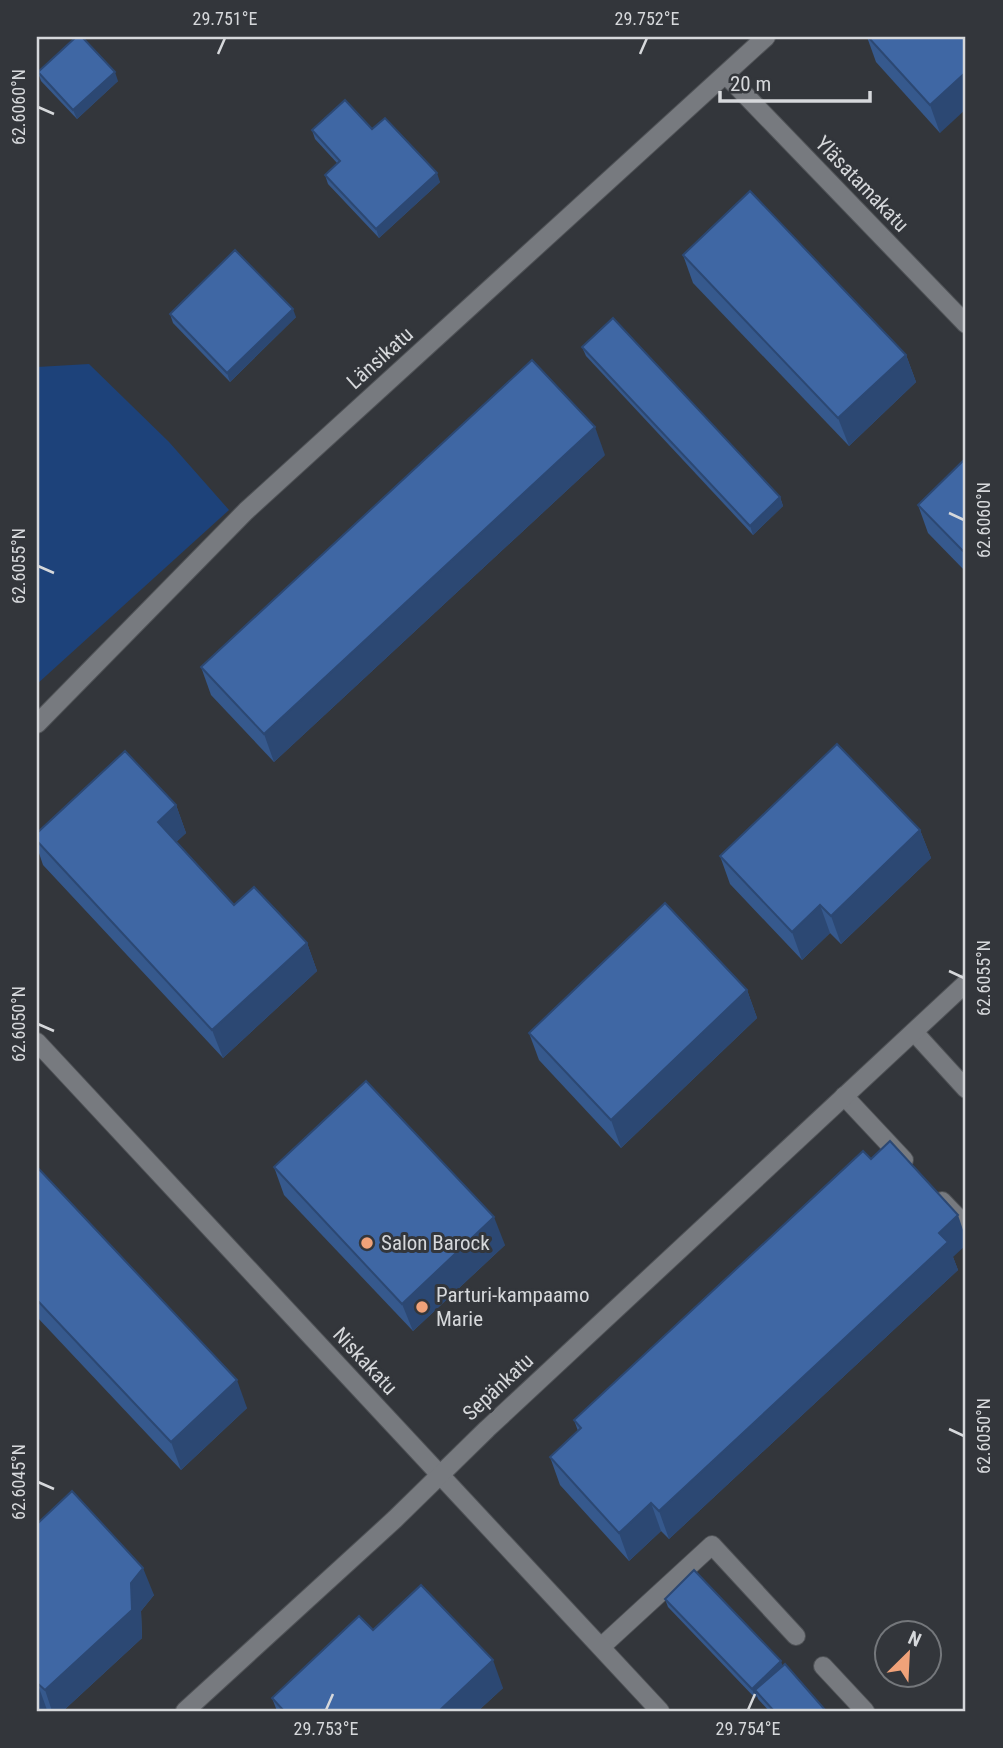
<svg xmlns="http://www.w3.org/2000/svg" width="1003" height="1748" font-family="'Roboto Condensed',sans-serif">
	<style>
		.green { fill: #1d427a }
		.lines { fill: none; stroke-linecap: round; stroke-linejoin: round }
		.service-casing { stroke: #4f5256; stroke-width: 20 }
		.minor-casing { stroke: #4f5256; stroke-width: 20 }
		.service { stroke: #777a7f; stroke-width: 18 }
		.minor { stroke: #777a7f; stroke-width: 18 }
		.wall { fill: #36598d }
		.shaded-wall { fill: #2c4873 }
		.building { fill: #3f67a4; stroke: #2c4873; stroke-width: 2 }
		.ticks { fill: none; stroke: #d6d8db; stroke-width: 2.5 }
		.poi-dot { fill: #f0a279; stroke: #33363b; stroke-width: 2.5 }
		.labels { text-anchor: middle; stroke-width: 6; stroke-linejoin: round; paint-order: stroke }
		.street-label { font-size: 21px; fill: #d6d8db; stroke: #33363b }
		.poi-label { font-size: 21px; fill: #d6d8db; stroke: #33363b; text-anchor: start }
		.neatline { fill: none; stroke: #d6d8db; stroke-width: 2.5 }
		.ticks-label { font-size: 18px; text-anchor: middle; fill: #d6d8db }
	</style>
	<rect width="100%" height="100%" fill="#33363b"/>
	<path class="green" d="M89 364 169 442 229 510 37 684V367Z"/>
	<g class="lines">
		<g class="service-casing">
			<g id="service">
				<path d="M914 1032 966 1089"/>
				<path d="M844 1096 904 1160"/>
				<path d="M942 1201 966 1226"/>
				<path d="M601 1647 712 1545 796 1636"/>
				<path d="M823 1666 865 1711"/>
			</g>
		</g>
		<g class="minor-casing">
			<g id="minor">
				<path d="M726 75 966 324"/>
				<path d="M37 724 246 511 766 37"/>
				<path d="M37 1042 660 1711"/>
				<path d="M185 1711 395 1519 487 1429 966 983"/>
			</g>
		</g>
		<use href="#service" class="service"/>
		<use href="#minor" class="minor"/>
	</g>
	<g class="wall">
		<path d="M867 37H966L940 133 876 62Z"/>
		<path d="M38 72 118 81 77 119 41 81Z"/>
		<path d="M372 129 440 182 379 238 328 184 325 175 337 163 315 139 312 130Z"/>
		<path d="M683 255 906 355 916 382 849 446 693 283Z"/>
		<path d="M170 314 296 317 230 382 173 323Z"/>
		<path d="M582 347 780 497 783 506 753 535 586 356Z"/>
		<path d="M605 455 274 762 211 695 201 667Z"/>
		<path d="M966 458V572L928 533 918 505Z"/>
		<path d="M176 805 186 833 176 842 234 905 307 943 317 971 223 1058 43 865 37 847V833Z"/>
		<path d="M920 830 931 858 841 944 830 933 802 960 730 884 720 856Z"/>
		<path d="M747 990 757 1018 621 1148 539 1060 529 1033Z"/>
		<path d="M37 1167 247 1408 181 1470 37 1317Z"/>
		<path d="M274 1167 505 1245 413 1331 284 1195Z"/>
		<path d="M953 1257 958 1270 669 1539 661 1531 629 1561 560 1485 550 1457 578 1431 574 1420Z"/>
		<path d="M37 1524 154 1595 141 1611 142 1638 63 1711H48L47 1710 37 1711Z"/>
		<path d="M665 1599 782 1666 826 1711H769L758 1699 757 1696 755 1698 668 1607Z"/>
		<path d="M373 1630 503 1688 478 1711H277L272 1698Z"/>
	</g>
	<g class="shaded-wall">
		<path d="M115 72 118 81 77 119 73 110Z"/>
		<path d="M966 72V109L940 133 930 105Z"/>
		<path d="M437 173 440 182 379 238 376 229Z"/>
		<path d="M293 309 296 317 230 382 227 373Z"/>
		<path d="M906 355 916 382 849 446 838 418Z"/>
		<path d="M595 427 605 455 274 762 264 734Z"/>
		<path d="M780 497 783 506 753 535 750 526Z"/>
		<path d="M176 805 186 833 168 850 158 822Z"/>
		<path d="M920 830 931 858 841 944 831 916Z"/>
		<path d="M820 905 830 933 802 960 792 932Z"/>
		<path d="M307 943 317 971 223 1058 212 1030Z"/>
		<path d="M747 990 757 1018 621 1148 611 1120Z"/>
		<path d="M958 1215 966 1239V1245L953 1257 958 1270 669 1539 659 1511Z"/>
		<path d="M494 1217 505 1245 413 1331 402 1304Z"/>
		<path d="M237 1380 247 1408 181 1470 171 1442Z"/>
		<path d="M651 1503 661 1531 629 1561 619 1533Z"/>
		<path d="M143 1568 154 1595 141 1611 142 1638 63 1711H52L45 1690Z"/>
		<path d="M493 1660 503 1688 478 1711H439Z"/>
		<path d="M781 1661 784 1670 755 1690 757 1696 755 1698 752 1689Z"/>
		<path d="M37 1682 47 1710 46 1711H37Z"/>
	</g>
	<g class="building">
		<path d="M76 37H82L115 72 73 110 38 72Z"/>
		<path d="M868 37H966V72L930 105Z"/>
		<path d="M345 100 372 129 385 118 437 173 376 229 325 175 340 161 312 130Z"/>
		<path d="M750 191 906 355 838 418 683 255Z"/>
		<path d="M235 250 293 309 227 373 170 314Z"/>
		<path d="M613 318 780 497 750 526 582 347Z"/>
		<path d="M532 360 595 427 264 734 201 667Z"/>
		<path d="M966 458V554L918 505Z"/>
		<path d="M837 744 920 830 831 916 820 905 792 932 720 856Z"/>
		<path d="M125 751 176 805 158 822 234 905 254 887 307 943 212 1030 37 841V833Z"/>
		<path d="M665 903 747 990 611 1120 529 1033Z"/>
		<path d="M366 1081 494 1217 402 1304 274 1167Z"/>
		<path d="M890 1141 958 1215 939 1233 948 1242 659 1511 651 1503 619 1533 550 1457 581 1428 574 1420 863 1151 871 1159Z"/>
		<path d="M37 1167 237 1380 171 1442 37 1300Z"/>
		<path d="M72 1491 143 1568 131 1583 132 1610 45 1690 37 1683V1524Z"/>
		<path d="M694 1570 781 1661 752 1689 665 1599Z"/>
		<path d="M421 1585 493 1660 439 1711H284L272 1698 359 1616 373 1630Z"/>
		<path d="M785 1664 826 1711H774L755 1690Z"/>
	</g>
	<path class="ticks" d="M218 54 225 38M640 54 647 38M38 107 54 114M949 513 964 520M38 566 54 573M949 971 964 978M38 1024 54 1031M949 1429 964 1436M38 1482 54 1489M326 1710 333 1694M748 1710 755 1694"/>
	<g class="poi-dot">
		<circle cx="367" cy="1243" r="7"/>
		<circle cx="422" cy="1307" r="7"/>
	</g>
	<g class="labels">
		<g class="street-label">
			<text transform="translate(862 184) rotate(46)" y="7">Yläsatamakatu</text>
			<text transform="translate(380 358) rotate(-42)" y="7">Länsikatu</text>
			<text transform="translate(365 1361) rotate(47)" y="7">Niskakatu</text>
			<text transform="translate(498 1387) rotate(-43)" y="7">Sepänkatu</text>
		</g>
		<g class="poi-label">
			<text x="381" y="1250">Salon Barock</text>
			<text x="436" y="1302">Parturi-kampaamo<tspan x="436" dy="24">Marie</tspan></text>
		</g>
	</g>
	<rect width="1003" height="1748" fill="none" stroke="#33363b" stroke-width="77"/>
	<g transform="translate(908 1654) rotate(24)"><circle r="33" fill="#33363b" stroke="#74777b" stroke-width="2"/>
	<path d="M0-5L12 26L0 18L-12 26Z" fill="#f0a279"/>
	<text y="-10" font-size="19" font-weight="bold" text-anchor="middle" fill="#d6d8db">N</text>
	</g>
	<path d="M720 91v10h150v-10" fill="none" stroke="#d6d8db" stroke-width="3.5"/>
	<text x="730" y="91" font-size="21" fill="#d6d8db" stroke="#33363b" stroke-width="5" paint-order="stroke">20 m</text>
	<rect x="38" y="38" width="926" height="1672" class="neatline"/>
	<g class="ticks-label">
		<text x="225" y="25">29.751°E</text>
		<text x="647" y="25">29.752°E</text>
		<text transform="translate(19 107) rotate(-90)" y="6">62.6060°N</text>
		<text transform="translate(984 520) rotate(-90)" y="6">62.6060°N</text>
		<text transform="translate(19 566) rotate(-90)" y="6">62.6055°N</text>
		<text transform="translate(984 978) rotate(-90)" y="6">62.6055°N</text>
		<text transform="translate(19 1024) rotate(-90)" y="6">62.6050°N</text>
		<text transform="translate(984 1436) rotate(-90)" y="6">62.6050°N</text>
		<text transform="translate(19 1482) rotate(-90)" y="6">62.6045°N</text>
		<text x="326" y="1735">29.753°E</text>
		<text x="748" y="1735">29.754°E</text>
	</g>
</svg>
